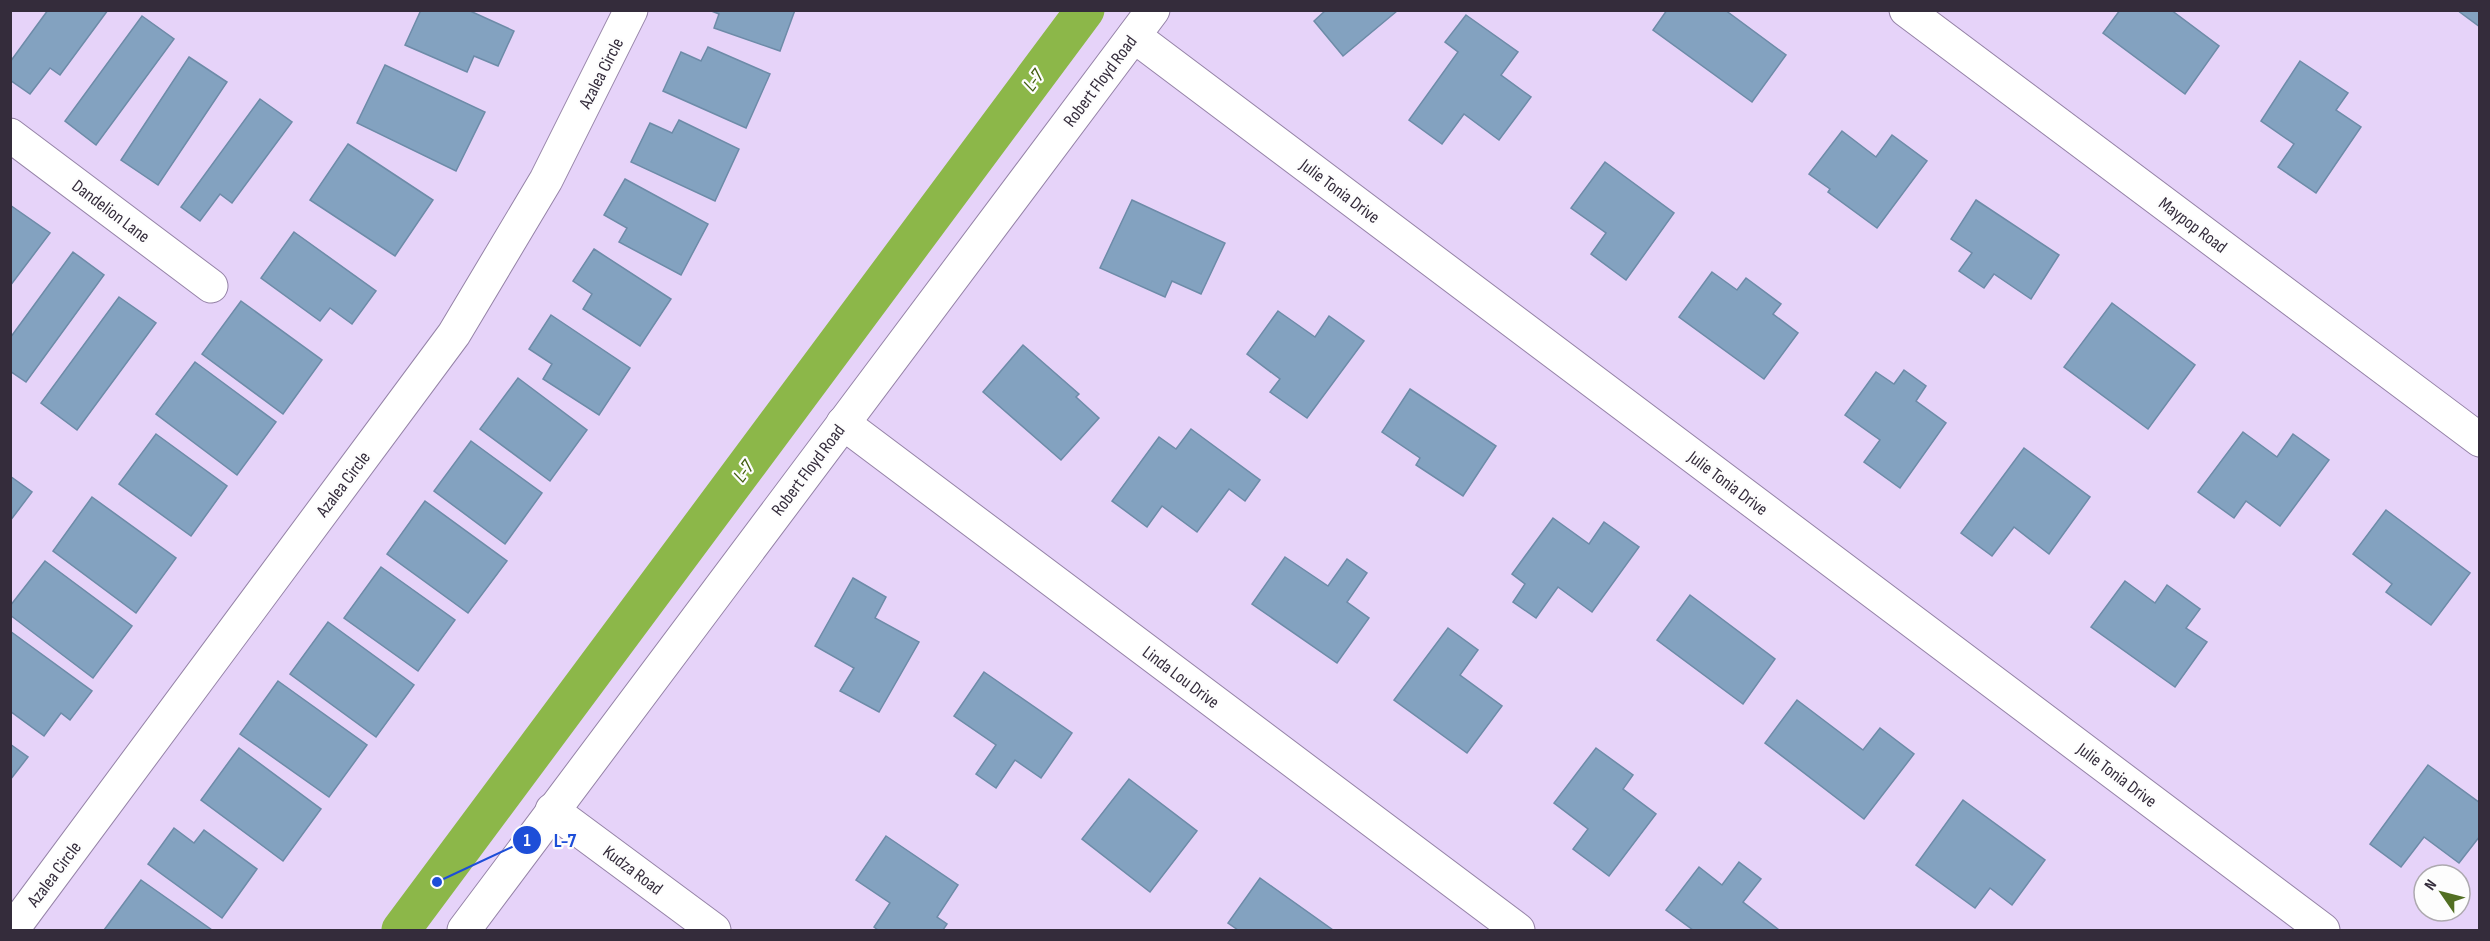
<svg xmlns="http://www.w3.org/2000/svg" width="2490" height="941" font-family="'Sofia Sans Condensed',sans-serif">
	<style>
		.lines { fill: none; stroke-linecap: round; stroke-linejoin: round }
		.canal { stroke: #8cb749; stroke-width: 39 }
		.building { fill: #83a2c0; stroke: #6d8ba8; stroke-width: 1.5 }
		.minor-casing { stroke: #9583a7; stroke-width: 35 }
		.minor { stroke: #fff; stroke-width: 33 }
		.labels { text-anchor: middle; stroke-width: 4.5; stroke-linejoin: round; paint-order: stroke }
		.street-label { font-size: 18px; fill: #342c3b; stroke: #fdfdfd }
		.water-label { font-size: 20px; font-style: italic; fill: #445f12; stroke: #fdfdfd }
		.leader { fill: none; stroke: #1d4ed8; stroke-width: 2 }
		.callout-dot { fill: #1d4ed8; stroke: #fdfdfd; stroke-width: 2 }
		.mark-label { font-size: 18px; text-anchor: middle; font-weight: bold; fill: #fff }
		.callout-label { font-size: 20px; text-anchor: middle; font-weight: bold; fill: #1d4ed8; stroke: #fdfdfd; stroke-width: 4.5; stroke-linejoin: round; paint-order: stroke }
	</style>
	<rect width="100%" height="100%" fill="#e6d3f9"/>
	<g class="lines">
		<path class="canal" d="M401 930 1085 10"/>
	</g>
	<g class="building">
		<path d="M48 10H108L60 75 50 68 30 94 10 80V62Z"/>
		<path d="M421 10H468L514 31 498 66 474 56 467 72 405 45Z"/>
		<path d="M709 10H795L780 51 714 28 719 14Z"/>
		<path d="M1326 10H1396L1397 11 1343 56 1314 21Z"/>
		<path d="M1667 10H1725L1786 55 1752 102 1653 30Z"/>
		<path d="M2120 10H2171L2219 46 2185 94 2103 33Z"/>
		<path d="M2457 10H2480V27Z"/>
		<path d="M1466 15 1518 52 1501 75 1531 97 1499 140 1464 114 1442 144 1409 120 1458 52 1445 42Z"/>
		<path d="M142 16 174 39 96 145 65 121Z"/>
		<path d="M708 47 770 74 746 128 663 91 681 52 701 61Z"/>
		<path d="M189 57 227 82 158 185 121 160Z"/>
		<path d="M2300 61 2348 93 2336 110 2361 127 2316 193 2278 167 2294 144 2261 121Z"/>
		<path d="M385 65 485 112 456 171 357 123Z"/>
		<path d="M260 99 292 122 232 203 220 194 200 221 181 207Z"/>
		<path d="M679 120 739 149 715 201 631 162 650 123 672 133Z"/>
		<path d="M1842 131 1876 157 1892 135 1927 161 1877 228 1828 192 1830 189 1809 174Z"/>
		<path d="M348 144 433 200 395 256 310 200Z"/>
		<path d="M1605 162 1674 213 1626 280 1591 254 1606 233 1571 208Z"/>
		<path d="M625 179 708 224 681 275 619 242 627 228 604 215Z"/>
		<path d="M1132 200 1225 243 1201 294 1172 281 1165 297 1100 268Z"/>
		<path d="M1976 200 2059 255 2031 299 1994 274 1984 288 1959 271 1972 253 1951 239Z"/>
		<path d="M10 205 50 233 10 286Z"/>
		<path d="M294 232 376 291 352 324 330 308 320 321 261 278Z"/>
		<path d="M594 249 671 299 640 346 583 309 592 294 573 281Z"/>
		<path d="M73 252 104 275 26 382 10 371V338Z"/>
		<path d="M1712 272 1737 290 1746 278 1781 304 1773 314 1798 333 1764 379 1679 317Z"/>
		<path d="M119 297 156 323 77 430 41 403Z"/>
		<path d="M241 301 322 360 283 414 202 354Z"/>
		<path d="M2112 303 2195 365 2148 429 2064 367Z"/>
		<path d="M1278 311 1315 337 1329 316 1364 341 1307 418 1270 392 1280 379 1247 354Z"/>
		<path d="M551 315 630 368 599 415 543 379 552 364 529 349Z"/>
		<path d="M1023 345 1079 394 1076 397 1099 418 1061 460 983 392Z"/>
		<path d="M195 362 276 422 237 475 156 414Z"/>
		<path d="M1904 370 1926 386 1916 401 1946 423 1900 488 1864 462 1880 440 1845 415 1876 372 1894 384Z"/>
		<path d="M518 378 587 430 550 481 480 429Z"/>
		<path d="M1410 389 1496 446 1463 496 1416 465 1420 458 1382 432Z"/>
		<path d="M1191 429 1260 480 1245 501 1229 489 1197 532 1162 506 1147 527 1112 501 1159 437 1176 449Z"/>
		<path d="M2243 432 2277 457 2293 434 2329 460 2280 526 2246 501 2234 518 2198 492Z"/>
		<path d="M156 434 227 486 191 536 119 484Z"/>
		<path d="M471 441 542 493 505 544 434 491Z"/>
		<path d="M2024 448 2090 497 2049 554 2014 527 1992 556 1961 533Z"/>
		<path d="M10 476 32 492 10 521Z"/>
		<path d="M92 497 176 558 136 613 53 551Z"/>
		<path d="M425 501 507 561 468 613 387 554Z"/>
		<path d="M2386 510 2470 573 2431 625 2386 592 2392 584 2353 554Z"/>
		<path d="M1553 518 1589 544 1604 522 1639 547 1592 612 1558 587 1536 618 1513 602 1525 584 1512 574Z"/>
		<path d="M1285 557 1328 586 1347 559 1367 573 1347 602 1369 618 1337 663 1252 604Z"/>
		<path d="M45 561 132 626 93 678 10 615V606Z"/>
		<path d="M381 567 455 620 418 671 344 618Z"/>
		<path d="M853 578 886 597 875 618 919 642 879 712 840 691 854 668 815 646Z"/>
		<path d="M2125 581 2155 603 2167 585 2200 609 2186 628 2207 642 2175 687 2091 627Z"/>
		<path d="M1690 595 1775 659 1743 704 1657 640Z"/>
		<path d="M328 622 414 685 376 737 290 674Z"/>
		<path d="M1448 628 1478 650 1460 675 1502 706 1467 753 1394 700Z"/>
		<path d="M10 631 92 691 70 720 61 713 44 736 10 711Z"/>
		<path d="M984 672 1072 733 1041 778 1015 760 996 788 976 774 996 745 954 716Z"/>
		<path d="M278 681 367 745 329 797 240 734Z"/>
		<path d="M1797 700 1863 750 1880 728 1914 754 1864 819 1765 743Z"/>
		<path d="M10 744 28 757 10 780Z"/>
		<path d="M239 748 321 809 283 861 201 800Z"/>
		<path d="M1596 748 1633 775 1623 789 1656 814 1609 876 1573 849 1588 829 1554 803Z"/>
		<path d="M2428 765 2480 803V836L2459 863 2424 837 2401 867 2370 844Z"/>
		<path d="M1129 779 1197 831 1150 892 1082 839Z"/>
		<path d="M1963 800 2045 860 2012 905 1990 888 1975 908 1916 865Z"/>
		<path d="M174 828 194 843 204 830 257 869 222 918 148 864Z"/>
		<path d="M886 836 958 885 937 917 947 924 943 930H878L874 927 890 903 856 880Z"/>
		<path d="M1739 862 1761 879 1743 902 1779 930H1693L1666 910 1699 867 1722 885Z"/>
		<path d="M1260 878 1333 930H1238L1228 923Z"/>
		<path d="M141 880 212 930H104Z"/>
	</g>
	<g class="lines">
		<g class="minor-casing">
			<g id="minor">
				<path d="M1906 10 2480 440"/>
				<path d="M1134 36 2323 930"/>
				<path d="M10 135 211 286"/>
				<path d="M843 423 1518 930"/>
				<path d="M552 810 714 930"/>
				<path d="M12 930 454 334 546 180 631 10"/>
				<path d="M464 930 1153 10"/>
			</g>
		</g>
		<use href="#minor" class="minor"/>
	</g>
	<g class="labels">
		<g class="street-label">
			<text transform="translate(601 73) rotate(-63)" y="6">Azalea Circle</text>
			<text transform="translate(1100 81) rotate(-53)" y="6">Robert Floyd Road</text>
			<text transform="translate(1340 191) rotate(37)" y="6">Julie Tonia Drive</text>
			<text transform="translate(111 211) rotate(37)" y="6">Dandelion Lane</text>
			<text transform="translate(2193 225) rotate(37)" y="6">Maypop Road</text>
			<text transform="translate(808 470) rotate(-53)" y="6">Robert Floyd Road</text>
			<text transform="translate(1728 483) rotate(37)" y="6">Julie Tonia Drive</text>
			<text transform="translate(343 484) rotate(-53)" y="6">Azalea Circle</text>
			<text transform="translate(1181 677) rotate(37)" y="6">Linda Lou Drive</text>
			<text transform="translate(2117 775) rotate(37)" y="6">Julie Tonia Drive</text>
			<text transform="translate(633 870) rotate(37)" y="6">Kudza Road</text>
			<text transform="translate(54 874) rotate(-53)" y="6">Azalea Circle</text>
		</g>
		<g class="water-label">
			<text transform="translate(1033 80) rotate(-53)" y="7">L-7</text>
			<text transform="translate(743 471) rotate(-53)" y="7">L-7</text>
		</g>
	</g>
	<path class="leader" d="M437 882L527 840"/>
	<g class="callout-dot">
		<circle cx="437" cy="882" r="6"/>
		<circle cx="527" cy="840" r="15"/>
	</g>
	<g class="mark-label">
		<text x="527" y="846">1</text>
	</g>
	<g class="callout-label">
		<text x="565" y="847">L-7</text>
	</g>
	<rect width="2490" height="941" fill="none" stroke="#342c3b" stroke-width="24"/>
	<g transform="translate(2442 893) rotate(305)"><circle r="28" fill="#fdfdfd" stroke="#ada9af" stroke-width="1.5"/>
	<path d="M0-4.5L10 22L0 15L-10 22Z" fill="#526f23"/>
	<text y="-9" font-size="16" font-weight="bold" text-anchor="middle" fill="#342c3b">N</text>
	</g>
</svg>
